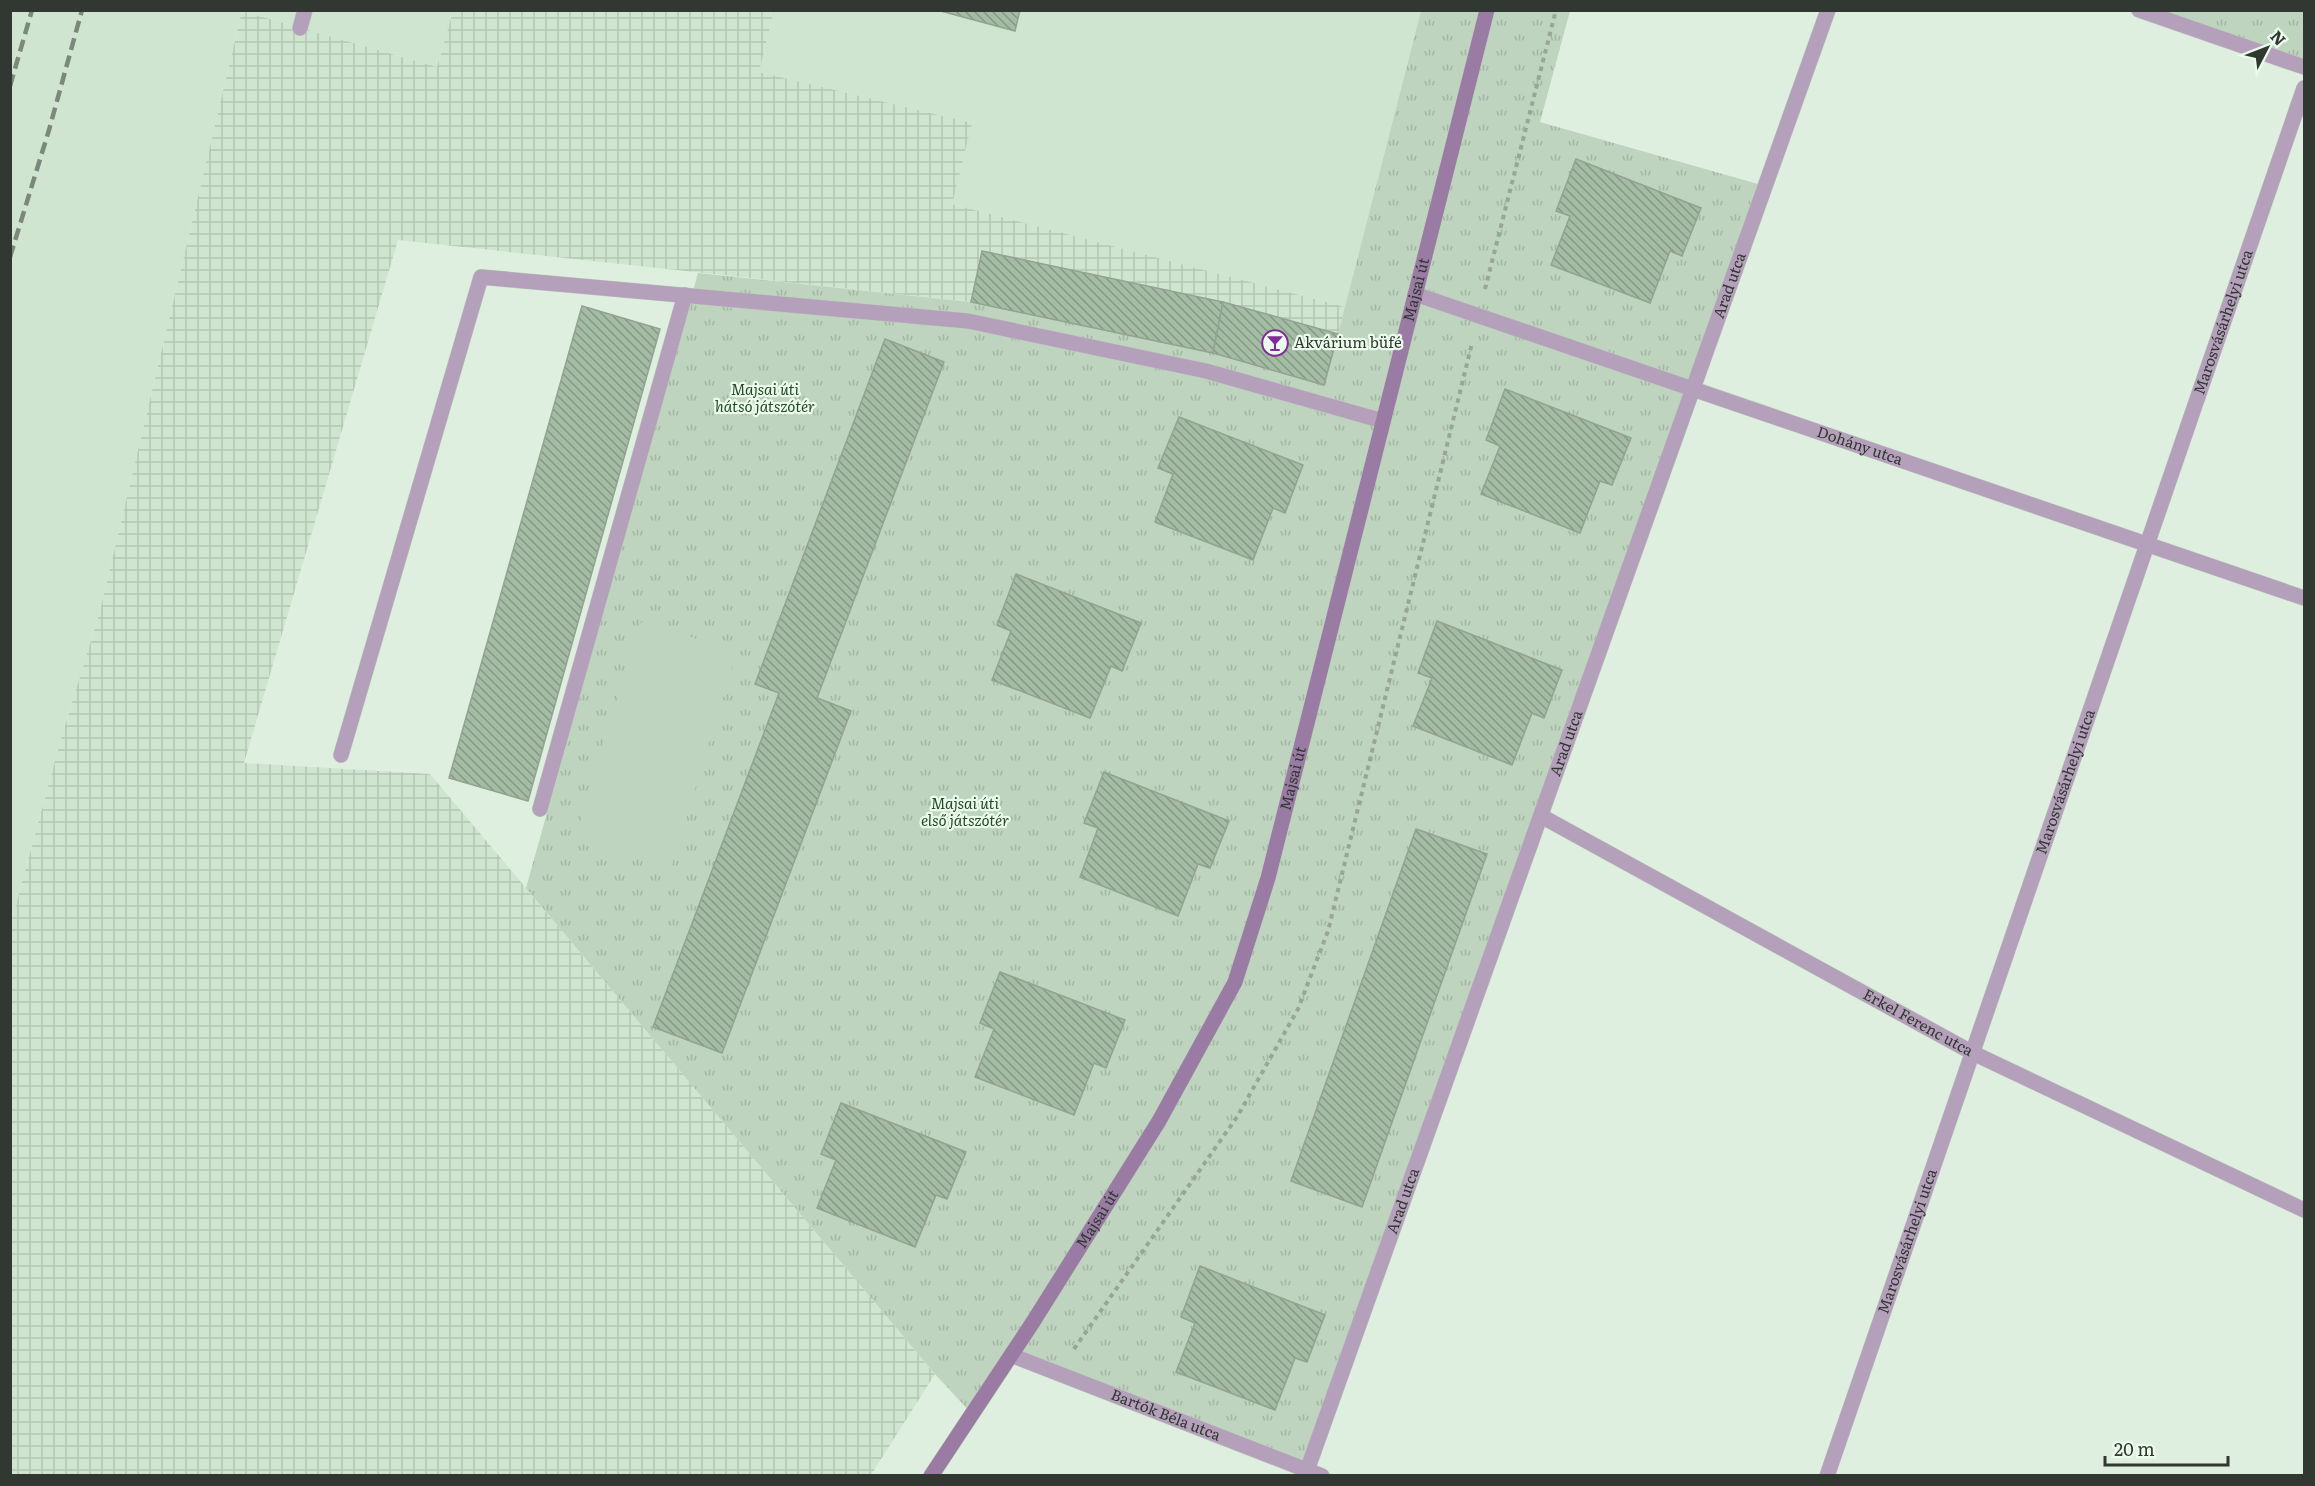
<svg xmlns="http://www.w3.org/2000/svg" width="2315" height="1486" font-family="Literata,serif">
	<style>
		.built { fill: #cfe5cf }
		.industrial { fill: url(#industrial-grid) }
		.grass { fill: url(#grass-tufts) }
		.garden { fill: #bed4be }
		.building { fill: url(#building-back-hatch); stroke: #93a293; stroke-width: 1.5 }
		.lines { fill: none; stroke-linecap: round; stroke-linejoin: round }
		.lane-casing { stroke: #bccabc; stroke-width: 16 }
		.street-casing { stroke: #bccabc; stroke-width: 16 }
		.secondary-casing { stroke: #bccabc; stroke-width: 16 }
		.path { stroke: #98a598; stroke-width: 4; stroke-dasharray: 4.5 4.5; stroke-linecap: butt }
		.lane { stroke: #b5a0bb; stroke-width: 15 }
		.street { stroke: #b5a0bb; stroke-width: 15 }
		.secondary { stroke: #9a7ba4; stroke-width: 15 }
		.rail { stroke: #7d887d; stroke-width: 4.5; stroke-dasharray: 12 6; stroke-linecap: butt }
		.labels { text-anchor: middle; stroke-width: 4.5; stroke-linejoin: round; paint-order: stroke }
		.street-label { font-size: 15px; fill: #313831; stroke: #ecfcec }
		.poi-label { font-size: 15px; fill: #313831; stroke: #ecfcec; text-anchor: start }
		.park-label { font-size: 15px; font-style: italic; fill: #244926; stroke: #ecfcec }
	</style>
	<defs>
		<pattern id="industrial-grid" width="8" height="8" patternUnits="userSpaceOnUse" patternTransform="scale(1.5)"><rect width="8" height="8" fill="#cfe5cf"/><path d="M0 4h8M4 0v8" fill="none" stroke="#b2c5b2"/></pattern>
		<pattern id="grass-tufts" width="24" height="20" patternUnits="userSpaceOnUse" patternTransform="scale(1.5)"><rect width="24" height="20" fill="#bed4be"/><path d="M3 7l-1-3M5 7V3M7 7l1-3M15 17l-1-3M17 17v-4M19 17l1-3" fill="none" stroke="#a4b7a4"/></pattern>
		<pattern id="building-back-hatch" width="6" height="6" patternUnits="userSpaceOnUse" patternTransform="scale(1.5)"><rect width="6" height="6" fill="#a4bba4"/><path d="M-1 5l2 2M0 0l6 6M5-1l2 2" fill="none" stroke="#869986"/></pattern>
	</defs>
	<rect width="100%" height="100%" fill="#dfefdf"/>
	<g class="built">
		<path d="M11 11H242L100 611 61 739 11 923Z"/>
		<path d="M243 11H453L437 67Z"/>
		<path d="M774 11H1421L1345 307 952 204 759 72Z"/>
	</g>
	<path class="industrial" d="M242 11 437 67 453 11H774L759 72 972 123 952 204 1345 307 1338 334 1223 302 981 251 971 302 398 240 244 763 430 774 935 1374 871 1475 11 1476V923L61 739 100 611Z"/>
	<g class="grass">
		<path d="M1421 11H1485L1233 982 1156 1121 971 1413 935 1374 526 888 698 273 970 302 982 251 1223 302 1338 334Z"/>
		<path d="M1488 11H1570L1540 122 1765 186 1692 389 1417 294Z"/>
		<path d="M2141 11H2304V66Z"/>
		<path d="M1417 295 1692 390 1306 1468 1014 1354 1236 983Z"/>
	</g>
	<path class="garden" d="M641 622 737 651 671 868 575 839Z"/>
	<g class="building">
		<path d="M937 10H1020L1015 31Z"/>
		<path d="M1576 159 1701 208 1682 256 1670 251 1650 303 1551 265 1570 216 1556 211Z"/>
		<path d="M982 251 1223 302 1213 353 971 302Z"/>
		<path d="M1223 302 1338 334 1324 385 1213 353Z"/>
		<path d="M582 306 660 329 528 801 449 778Z"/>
		<path d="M885 339 944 362 817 698 851 711 722 1053 653 1027 779 693 755 684Z"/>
		<path d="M1505 389 1631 438 1612 485 1600 481 1580 533 1481 494 1500 446 1486 440Z"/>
		<path d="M1179 417 1303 465 1285 513 1273 508 1253 560 1155 522 1173 474 1158 468Z"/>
		<path d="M1016 574 1141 623 1122 671 1111 666 1090 718 992 680 1011 631 997 625Z"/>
		<path d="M1437 621 1562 670 1544 718 1532 713 1512 765 1413 726 1432 678 1418 673Z"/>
		<path d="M1104 772 1229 821 1210 868 1198 864 1178 916 1080 877 1098 828 1084 823Z"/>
		<path d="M1416 829 1487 854 1362 1207 1291 1181Z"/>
		<path d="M1000 972 1125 1020 1106 1068 1094 1063 1074 1115 975 1077 994 1029 980 1023Z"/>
		<path d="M841 1103 966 1152 947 1199 936 1195 915 1247 817 1208 836 1160 821 1154Z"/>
		<path d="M1200 1266 1325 1315 1307 1362 1295 1358 1275 1410 1176 1372 1195 1323 1181 1317Z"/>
	</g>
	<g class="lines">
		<g class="lane-casing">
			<g id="lane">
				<path d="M300 28 305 10"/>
				<path d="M341 755 481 277 968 321 1206 371 1383 421"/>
				<path d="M540 809 685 295"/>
			</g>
		</g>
		<g class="street-casing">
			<g id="street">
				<path d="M2139 10 2304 67"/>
				<path id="s1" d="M1415 294 2304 598"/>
				<path id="s2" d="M1541 816 1973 1053 2304 1210"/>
				<path id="s3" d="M1011 1355 1322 1476"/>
				<path id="s4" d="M1305 1476 1828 10"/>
				<path id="s5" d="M1827 1476 2304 88"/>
			</g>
		</g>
		<g class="secondary-casing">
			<g id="secondary">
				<path id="s6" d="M931 1476 1033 1322 1159 1121 1235 982 1268 878 1487 10"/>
			</g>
		</g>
		<g class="path">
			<path d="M1485 289 1556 10"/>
			<path d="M1074 1349 1237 1117 1298 1009 1328 931 1472 343"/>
		</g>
		<use href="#lane" class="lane"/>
		<use href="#street" class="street"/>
		<use href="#secondary" class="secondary"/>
		<g class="rail">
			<path d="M10 86 32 10"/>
			<path d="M10 257 49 130 82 10"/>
		</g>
	</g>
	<defs>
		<g id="bar-ring" transform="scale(1.35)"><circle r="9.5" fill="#ecfcec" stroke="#812b99" stroke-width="1.5"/><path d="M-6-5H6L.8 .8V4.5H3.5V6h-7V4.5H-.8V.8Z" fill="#812b99"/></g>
	</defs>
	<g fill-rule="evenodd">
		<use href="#bar-ring" x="1275" y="343"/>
	</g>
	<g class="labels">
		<g class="street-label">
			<text dy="5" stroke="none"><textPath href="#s4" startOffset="1264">Arad utca</textPath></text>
			<text dy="5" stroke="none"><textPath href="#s6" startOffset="1296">Majsai út</textPath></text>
			<text dy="5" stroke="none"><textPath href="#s5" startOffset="1220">Marosvásárhelyi utca</textPath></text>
			<text dy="5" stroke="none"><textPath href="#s1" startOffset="470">Dohány utca</textPath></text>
			<text dy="5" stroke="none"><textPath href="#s4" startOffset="778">Arad utca</textPath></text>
			<text dy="5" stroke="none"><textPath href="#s6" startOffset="792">Majsai út</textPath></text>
			<text dy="5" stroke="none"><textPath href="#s5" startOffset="734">Marosvásárhelyi utca</textPath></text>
			<text dy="5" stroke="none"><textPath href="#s2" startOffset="430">Erkel Ferenc utca</textPath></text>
			<text dy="5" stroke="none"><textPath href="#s4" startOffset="292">Arad utca</textPath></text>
			<text dy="5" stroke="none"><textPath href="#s6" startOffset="306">Majsai út</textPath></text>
			<text dy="5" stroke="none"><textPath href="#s5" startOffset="248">Marosvásárhelyi utca</textPath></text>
			<text dy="5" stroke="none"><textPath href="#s3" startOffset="166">Bartók Béla utca</textPath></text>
		</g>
		<g class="poi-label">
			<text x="1294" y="348">Akvárium büfé</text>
		</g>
		<g class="park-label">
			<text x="765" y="395">Majsai úti<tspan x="765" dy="17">hátsó játszótér</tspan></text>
			<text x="965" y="809">Majsai úti<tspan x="965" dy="17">első játszótér</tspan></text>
		</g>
	</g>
	<rect width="2315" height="1486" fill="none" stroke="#313831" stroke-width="24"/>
	<g transform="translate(2267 48) rotate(48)" stroke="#ecfcec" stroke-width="4.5" paint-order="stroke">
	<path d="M0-4.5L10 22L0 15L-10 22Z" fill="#313831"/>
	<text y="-9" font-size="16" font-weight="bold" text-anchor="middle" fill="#313831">N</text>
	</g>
	<path d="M2105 1456v9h123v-9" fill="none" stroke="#313831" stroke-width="3"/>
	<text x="2114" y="1456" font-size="18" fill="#313831" stroke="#ecfcec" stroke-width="4.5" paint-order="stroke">20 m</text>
</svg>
